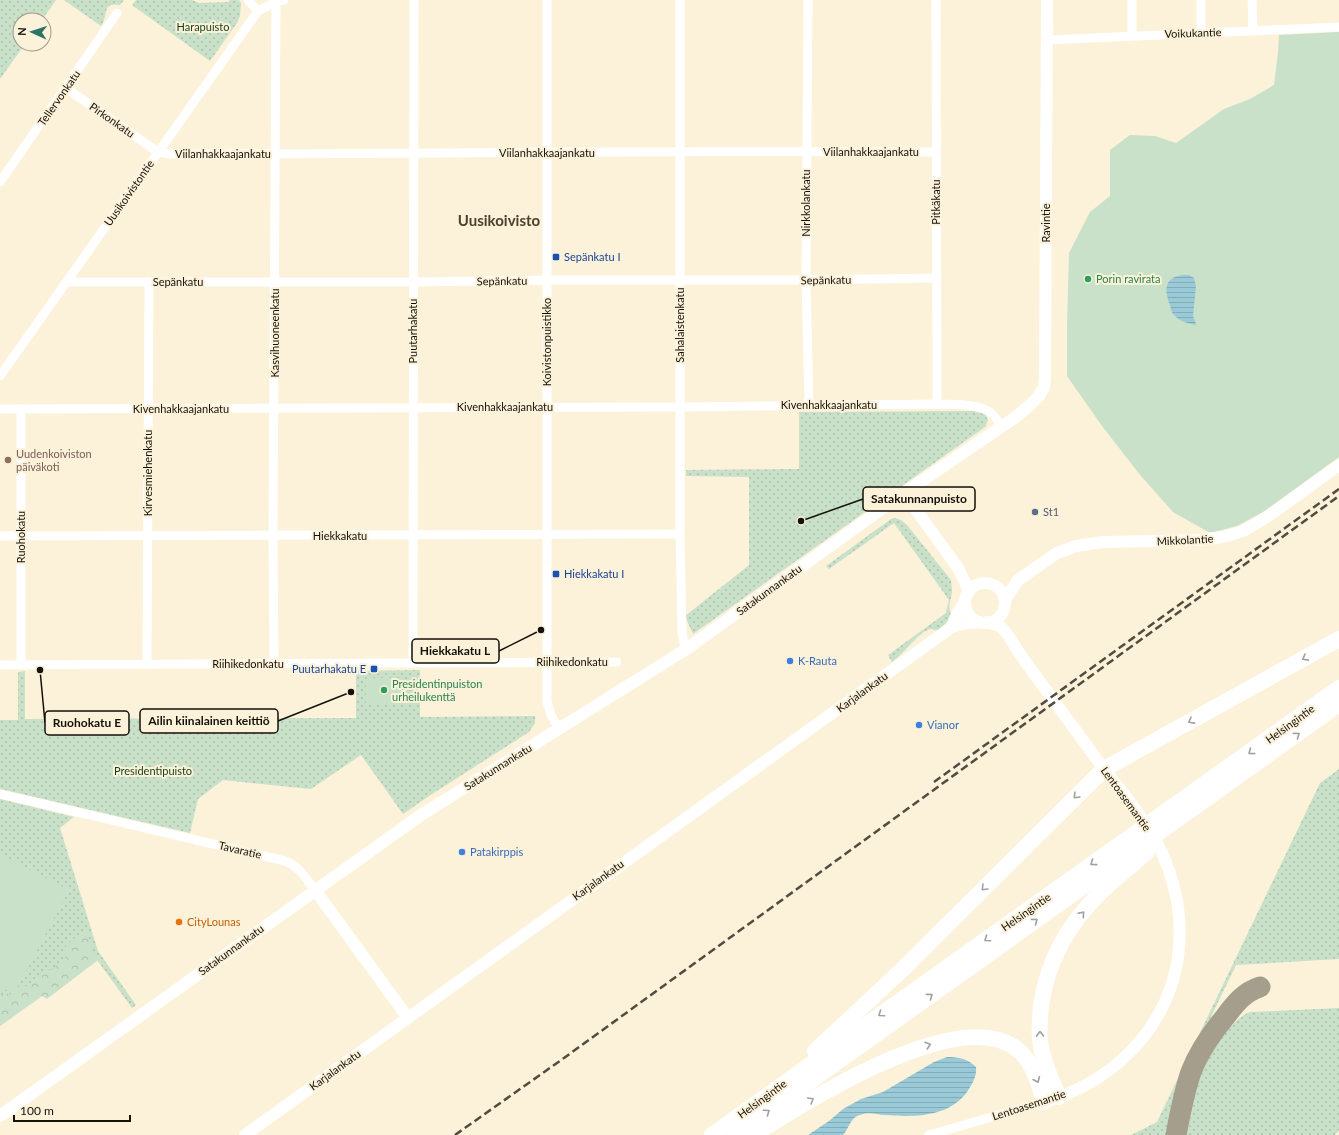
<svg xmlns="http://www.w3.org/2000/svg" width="1339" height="1135" font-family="Lato,sans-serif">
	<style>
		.grass { fill: url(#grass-dots) }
		.forest { fill: url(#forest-crowns) }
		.garden { fill: #c9e1c9 }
		.water { fill: url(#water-rules) }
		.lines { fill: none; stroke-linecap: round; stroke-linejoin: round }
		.taxiway { stroke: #a69e8c; stroke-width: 21 }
		.street { stroke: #fff; stroke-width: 9 }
		.secondary { stroke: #fff; stroke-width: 12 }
		.highway { stroke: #fff; stroke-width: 16 }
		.rail { stroke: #514c3f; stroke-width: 2.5; stroke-dasharray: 8 4; stroke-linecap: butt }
		.oneway { stroke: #a1a09d }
		.transit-dot { fill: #1a4fb4; stroke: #fcf1d9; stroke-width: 1.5 }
		.leisure-dot { fill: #2e9e5b; stroke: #fcf1d9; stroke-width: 1.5 }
		.education-dot { fill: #8d6e63; stroke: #fcf1d9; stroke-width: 1.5 }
		.service-dot { fill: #5c6f8a; stroke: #fcf1d9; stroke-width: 1.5 }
		.shop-dot { fill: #3f7fe0; stroke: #fcf1d9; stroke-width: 1.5 }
		.food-dot { fill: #e8710a; stroke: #fcf1d9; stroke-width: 1.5 }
		.labels { text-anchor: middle; stroke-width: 4; stroke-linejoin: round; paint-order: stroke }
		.park-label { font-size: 11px; fill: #133f16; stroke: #fcf1d9 }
		.street-label { font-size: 11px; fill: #141109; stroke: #fcf1d9 }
		.transit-label { font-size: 11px; fill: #164399; stroke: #fcf1d9; text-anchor: start }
		.leisure-label { font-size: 11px; fill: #27864d; stroke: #fcf1d9; text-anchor: start }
		.education-label { font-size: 11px; fill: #785e54; stroke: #fcf1d9; text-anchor: start }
		.service-label { font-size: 11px; fill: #4e5e75; stroke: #fcf1d9; text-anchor: start }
		.shop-label { font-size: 11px; fill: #366cbe; stroke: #fcf1d9; text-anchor: start }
		.food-label { font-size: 11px; fill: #c56008; stroke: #fcf1d9; text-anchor: start }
		.district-label { font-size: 15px; font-weight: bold; fill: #4a412e; stroke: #fcf1d9 }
		.leader { fill: none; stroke: #141109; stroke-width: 1.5 }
		.callout-dot { fill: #141109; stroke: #fcf1d9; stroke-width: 1.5 }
		.callout { fill: #fcf1d9; stroke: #141109; stroke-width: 1.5 }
		.callout-label { font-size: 12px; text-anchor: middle; font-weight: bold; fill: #141109 }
	</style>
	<defs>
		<pattern id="grass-dots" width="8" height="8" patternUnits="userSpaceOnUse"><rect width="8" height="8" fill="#c9e1c9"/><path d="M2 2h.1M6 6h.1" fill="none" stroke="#acc0ab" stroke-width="1.8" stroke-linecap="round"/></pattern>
		<pattern id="forest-crowns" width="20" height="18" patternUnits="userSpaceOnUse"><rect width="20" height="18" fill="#c9e1c9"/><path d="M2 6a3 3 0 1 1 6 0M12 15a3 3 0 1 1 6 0" fill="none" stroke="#acc0ab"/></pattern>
		<pattern id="water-rules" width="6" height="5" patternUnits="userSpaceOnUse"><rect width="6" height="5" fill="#9acad7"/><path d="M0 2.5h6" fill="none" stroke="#84acb7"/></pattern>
	</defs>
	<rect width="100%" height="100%" fill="#fcf1d9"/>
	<g class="grass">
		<path d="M0 0H56L42 20H20V44H25L0 79Z"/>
		<path d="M64 0H124L120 5C101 2 109 15 101 26Z"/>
		<path d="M136 0H192L199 3 228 2 230 0H239L241 3 240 16 237 23 210 61 132 5Z"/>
		<path d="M975 411 985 414 988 420 985 427 693 634 685 616 749 565V477L686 476V470L799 469V412Z"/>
		<path d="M895 518 901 520 907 525 951 580C951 583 952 587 952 590 952 599 946 607 952 615L945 624 938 630C935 630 933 629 931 629 921 629 902 656 892 662L888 655 946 613 949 600 894 523 829 569 826 566 891 519Z"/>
		<path d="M420 670V717L535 716V723L529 732 429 796 403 814 361 755 311 789 223 780 198 799 190 833 0 789V720H18V672L25 671V719L356 718V671Z"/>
		<path d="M1339 769V959L1236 965 1183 1075 1177 1094 1168 1135H1131L1157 1122 1320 783Z"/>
		<path d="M0 799 74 817 60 828 98 951 136 1005 132 1008 95 957 0 1026Z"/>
		<path d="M1339 1008V1130L1335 1135H1186C1194 1093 1200 1055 1233 1024 1238 1020 1244 1013 1251 1012Z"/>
	</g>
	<path class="forest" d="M86 929 92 950 98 960 47 999 42 996 0 1026V994H14L65 960 66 945Z"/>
	<g class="garden">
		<path d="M1339 32V457L1263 512 1237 526 1210 533 1173 512 1141 476 1102 426 1067 376V327L1069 253 1090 212 1110 196V150L1130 135 1155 136 1176 143 1224 109 1250 99 1274 85 1278 53 1279 35Z"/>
		<rect x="366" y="678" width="36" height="25"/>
		<path d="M0 854 69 890 14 994 0 987Z"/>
	</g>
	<g class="water">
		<path d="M1183 275H1189L1194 278 1196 286 1193 316 1196 324 1195 325C1187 323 1181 322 1175 316 1172 314 1171 309 1170 305 1164 290 1164 277 1183 275Z"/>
		<path d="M947 1057C959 1057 968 1059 976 1067 977 1077 972 1084 967 1092 948 1118 913 1117 885 1115 878 1115 869 1112 863 1114 849 1117 851 1126 843 1135H808L829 1121 843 1109 861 1099 883 1092 934 1062Z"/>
	</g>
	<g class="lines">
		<path class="taxiway" d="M1176 1135C1180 1114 1184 1092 1191 1072 1199 1051 1212 1033 1225 1017 1235 1004 1244 992 1260 987"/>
		<g class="street">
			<path d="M248 0 258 11 276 2 284 0"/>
			<path d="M547 0V702L551 715 559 729"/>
			<path d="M680 0V534L682 632 685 650"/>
			<path d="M808 0 806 280 809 405"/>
			<path d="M936 0 937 404"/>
			<path d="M1132 0V35"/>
			<path d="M1201 0V33"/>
			<path d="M1252 0 1253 31"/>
			<path d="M1047 40 1339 27"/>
			<path d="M66 88 152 148 158 152 169 154C424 154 680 150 936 152"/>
			<path d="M0 182 117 13"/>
			<path d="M67 282H413L556 280H806L937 278"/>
			<path d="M0 376 258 11"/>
			<path d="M0 409 679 407 937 404C952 405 981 403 992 414 996 417 999 423 1001 427"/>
			<path d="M0 536 680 534"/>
			<path d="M413 663 414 0"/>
			<path d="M147 664 149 282"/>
			<path d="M274 664 273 535 276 2"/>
			<path d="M0 665 617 662"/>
			<path d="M21 665V409"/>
			<path d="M0 794 285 861C299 866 306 879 315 890"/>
			<path d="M929 1135 1044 1102"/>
		</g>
		<g class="secondary">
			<path d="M904 493 958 568 969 591"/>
			<circle cx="985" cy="603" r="20"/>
			<path d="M1005 600 1018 580 1057 553 1076 546 1103 542 1199 540 1223 537 1243 531 1267 517 1339 465"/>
			<path d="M987 622C991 624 998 625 1001 627 1007 632 1016 648 1020 654 1036 677 1052 698 1068 720 1080 736 1092 753 1104 769 1125 796 1148 822 1162 853 1209 958 1159 1064 1051 1100"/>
			<path d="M952 627 956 616 965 601"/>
			<path d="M315 890 408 1018"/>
			<path d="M0 1116 421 815 685 650 904 493 1013 419 1029 406 1039 396 1044 387 1045 379 1047 0"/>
			<path d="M245 1135 952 627 961 624 979 622"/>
		</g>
		<g class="highway">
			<path d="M815 1051 903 969 1104 769 1339 639"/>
			<path d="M1059 1097C1051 1080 1044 1064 1041 1046 1038 1033 1040 1019 1041 1006 1047 962 1069 923 1101 892 1115 878 1131 866 1147 852"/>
			<path d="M712 1135 1339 688"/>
			<path d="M735 1135 1339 704"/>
			<path d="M753 1135C805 1103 959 1003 1017 1049 1033 1062 1039 1083 1044 1102"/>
		</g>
		<g class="rail">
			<path d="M934 782 1339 489"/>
			<path d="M455 1135 564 1058 1339 496"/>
		</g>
	</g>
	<defs><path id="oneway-chevron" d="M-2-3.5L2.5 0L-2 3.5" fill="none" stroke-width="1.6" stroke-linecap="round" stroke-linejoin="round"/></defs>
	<g class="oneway">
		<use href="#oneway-chevron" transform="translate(1305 658) rotate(151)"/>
		<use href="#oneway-chevron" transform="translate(1191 721) rotate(151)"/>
		<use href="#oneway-chevron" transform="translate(1297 735) rotate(-36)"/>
		<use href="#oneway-chevron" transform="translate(1251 752) rotate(144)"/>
		<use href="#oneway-chevron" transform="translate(1076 796) rotate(135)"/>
		<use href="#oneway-chevron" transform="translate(1093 863) rotate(144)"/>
		<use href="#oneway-chevron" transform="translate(984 888) rotate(135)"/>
		<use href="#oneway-chevron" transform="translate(1082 914) rotate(-49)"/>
		<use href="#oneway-chevron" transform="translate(1035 921) rotate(-36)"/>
		<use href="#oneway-chevron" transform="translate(987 939) rotate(145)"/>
		<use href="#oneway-chevron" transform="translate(930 996) rotate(-36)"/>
		<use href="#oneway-chevron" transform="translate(881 1014) rotate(145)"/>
		<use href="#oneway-chevron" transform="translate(1040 1034) rotate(-91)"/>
		<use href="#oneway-chevron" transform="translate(928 1045) rotate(-18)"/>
		<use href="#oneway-chevron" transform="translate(1037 1080) rotate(67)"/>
		<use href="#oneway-chevron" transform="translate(811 1100) rotate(-30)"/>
		<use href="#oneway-chevron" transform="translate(767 1112) rotate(-35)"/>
	</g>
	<g class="transit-dot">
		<rect x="552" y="253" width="8" height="8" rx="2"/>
		<rect x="552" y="570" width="8" height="8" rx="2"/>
		<rect x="370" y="665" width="8" height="8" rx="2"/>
	</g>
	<g class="leisure-dot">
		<circle cx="1088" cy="279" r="4"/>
		<circle cx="384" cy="690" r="4"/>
	</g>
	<circle class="education-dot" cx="8" cy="460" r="4"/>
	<circle class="service-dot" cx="1035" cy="512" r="4"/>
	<g class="shop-dot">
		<circle cx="790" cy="661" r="4"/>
		<circle cx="919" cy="725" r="4"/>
		<circle cx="462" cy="852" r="4"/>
	</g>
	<circle class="food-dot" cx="179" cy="922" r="4"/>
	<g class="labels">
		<g class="park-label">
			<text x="203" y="31">Harapuisto</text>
			<text x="153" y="775">Presidentipuisto</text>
		</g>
		<g class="street-label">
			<text transform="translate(1193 33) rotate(-2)" y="4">Voikukantie</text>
			<text transform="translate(59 98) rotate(-55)" y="4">Tellervonkatu</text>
			<text transform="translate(112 120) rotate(35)" y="4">Pirkonkatu</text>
			<text x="871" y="156">Viilanhakkaajankatu</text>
			<text x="547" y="157">Viilanhakkaajankatu</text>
			<text x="223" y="158">Viilanhakkaajankatu</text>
			<text transform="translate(129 193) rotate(-55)" y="4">Uusikoivistontie</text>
			<text transform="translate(936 202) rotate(-90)" y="4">Pitkäkatu</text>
			<text transform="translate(806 203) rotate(-90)" y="4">Nirkkolankatu</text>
			<text transform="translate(1046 223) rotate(-90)" y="4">Ravintie</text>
			<text transform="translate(826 280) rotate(-1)" y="4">Sepänkatu</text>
			<text transform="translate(502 281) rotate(-1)" y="4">Sepänkatu</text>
			<text x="178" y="286">Sepänkatu</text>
			<text transform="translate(680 325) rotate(-90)" y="4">Sahalaistenkatu</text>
			<text transform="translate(413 331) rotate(-90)" y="4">Puutarhakatu</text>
			<text transform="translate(275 333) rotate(-90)" y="4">Kasvihuoneenkatu</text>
			<text transform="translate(547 342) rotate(-90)" y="4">Koivistonpuistikko</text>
			<text x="829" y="409">Kivenhakkaajankatu</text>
			<text x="505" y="411">Kivenhakkaajankatu</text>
			<text x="181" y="413">Kivenhakkaajankatu</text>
			<text transform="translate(148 473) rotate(-90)" y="4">Kirvesmiehenkatu</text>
			<text x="340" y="540">Hiekkakatu</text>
			<text transform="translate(21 537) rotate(-90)" y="4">Ruohokatu</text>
			<text transform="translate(1185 540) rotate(-3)" y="4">Mikkolantie</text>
			<text transform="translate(769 590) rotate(-36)" y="4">Satakunnankatu</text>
			<text x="572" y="666">Riihikedonkatu</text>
			<text x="248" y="668">Riihikedonkatu</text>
			<text transform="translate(862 692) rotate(-36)" y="4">Karjalankatu</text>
			<text transform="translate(1290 724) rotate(-36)" y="4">Helsingintie</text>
			<text transform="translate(498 767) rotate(-32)" y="4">Satakunnankatu</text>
			<text transform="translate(1126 799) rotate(54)" y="4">Lentoasemantie</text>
			<text transform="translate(240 850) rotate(13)" y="4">Tavaratie</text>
			<text transform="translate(598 880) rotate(-36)" y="4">Karjalankatu</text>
			<text transform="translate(1026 912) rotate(-35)" y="4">Helsingintie</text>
			<text transform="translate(231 950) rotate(-36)" y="4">Satakunnankatu</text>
			<text transform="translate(335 1070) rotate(-36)" y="4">Karjalankatu</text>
			<text transform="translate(762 1099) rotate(-36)" y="4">Helsingintie</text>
			<text transform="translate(1029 1105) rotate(-18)" y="4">Lentoasemantie</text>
		</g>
		<g class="transit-label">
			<text x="564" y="261">Sepänkatu I</text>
			<text x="564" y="578">Hiekkakatu I</text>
			<text x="366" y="673" text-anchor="end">Puutarhakatu E</text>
		</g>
		<g class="leisure-label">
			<text x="1096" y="283">Porin ravirata</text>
			<text x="392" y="688">Presidentinpuiston<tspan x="392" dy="13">urheilukenttä</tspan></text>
		</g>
		<g class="education-label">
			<text x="16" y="458">Uudenkoiviston<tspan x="16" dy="13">päiväkoti</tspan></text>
		</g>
		<g class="service-label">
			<text x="1043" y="516">St1</text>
		</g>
		<g class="shop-label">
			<text x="798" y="665">K-Rauta</text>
			<text x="927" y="729">Vianor</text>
			<text x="470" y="856">Patakirppis</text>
		</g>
		<g class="food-label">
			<text x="187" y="926">CityLounas</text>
		</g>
		<g class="district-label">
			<text x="499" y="226">Uusikoivisto</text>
		</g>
	</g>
	<path class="leader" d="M801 521L863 499M541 630L499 651M351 692L278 721M40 670L45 723"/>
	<g class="callout-dot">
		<circle cx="801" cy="521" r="4"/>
		<circle cx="541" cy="630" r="4"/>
		<circle cx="351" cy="692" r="4"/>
		<circle cx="40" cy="670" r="4"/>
	</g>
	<g class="callout">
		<rect x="863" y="487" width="112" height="24" rx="4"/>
		<rect x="412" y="639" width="87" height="24" rx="4"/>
		<rect x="140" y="709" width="138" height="24" rx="4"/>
		<rect x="45" y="711" width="84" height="24" rx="4"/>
	</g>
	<g class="callout-label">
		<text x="919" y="503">Satakunnanpuisto</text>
		<text x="455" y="655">Hiekkakatu L</text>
		<text x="209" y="725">Ailin kiinalainen keittiö</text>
		<text x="87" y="727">Ruohokatu E</text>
	</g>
	<g transform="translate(32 32) rotate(273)"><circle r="19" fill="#fcf1d9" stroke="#9f9786"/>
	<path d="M0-3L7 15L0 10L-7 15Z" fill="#2e7367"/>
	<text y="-6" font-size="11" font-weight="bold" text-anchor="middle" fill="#141109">N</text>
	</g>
	<path d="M14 1115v6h116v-6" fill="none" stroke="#141109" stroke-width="2"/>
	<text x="20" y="1115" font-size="12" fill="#141109" stroke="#fcf1d9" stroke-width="3" paint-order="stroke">100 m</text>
</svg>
